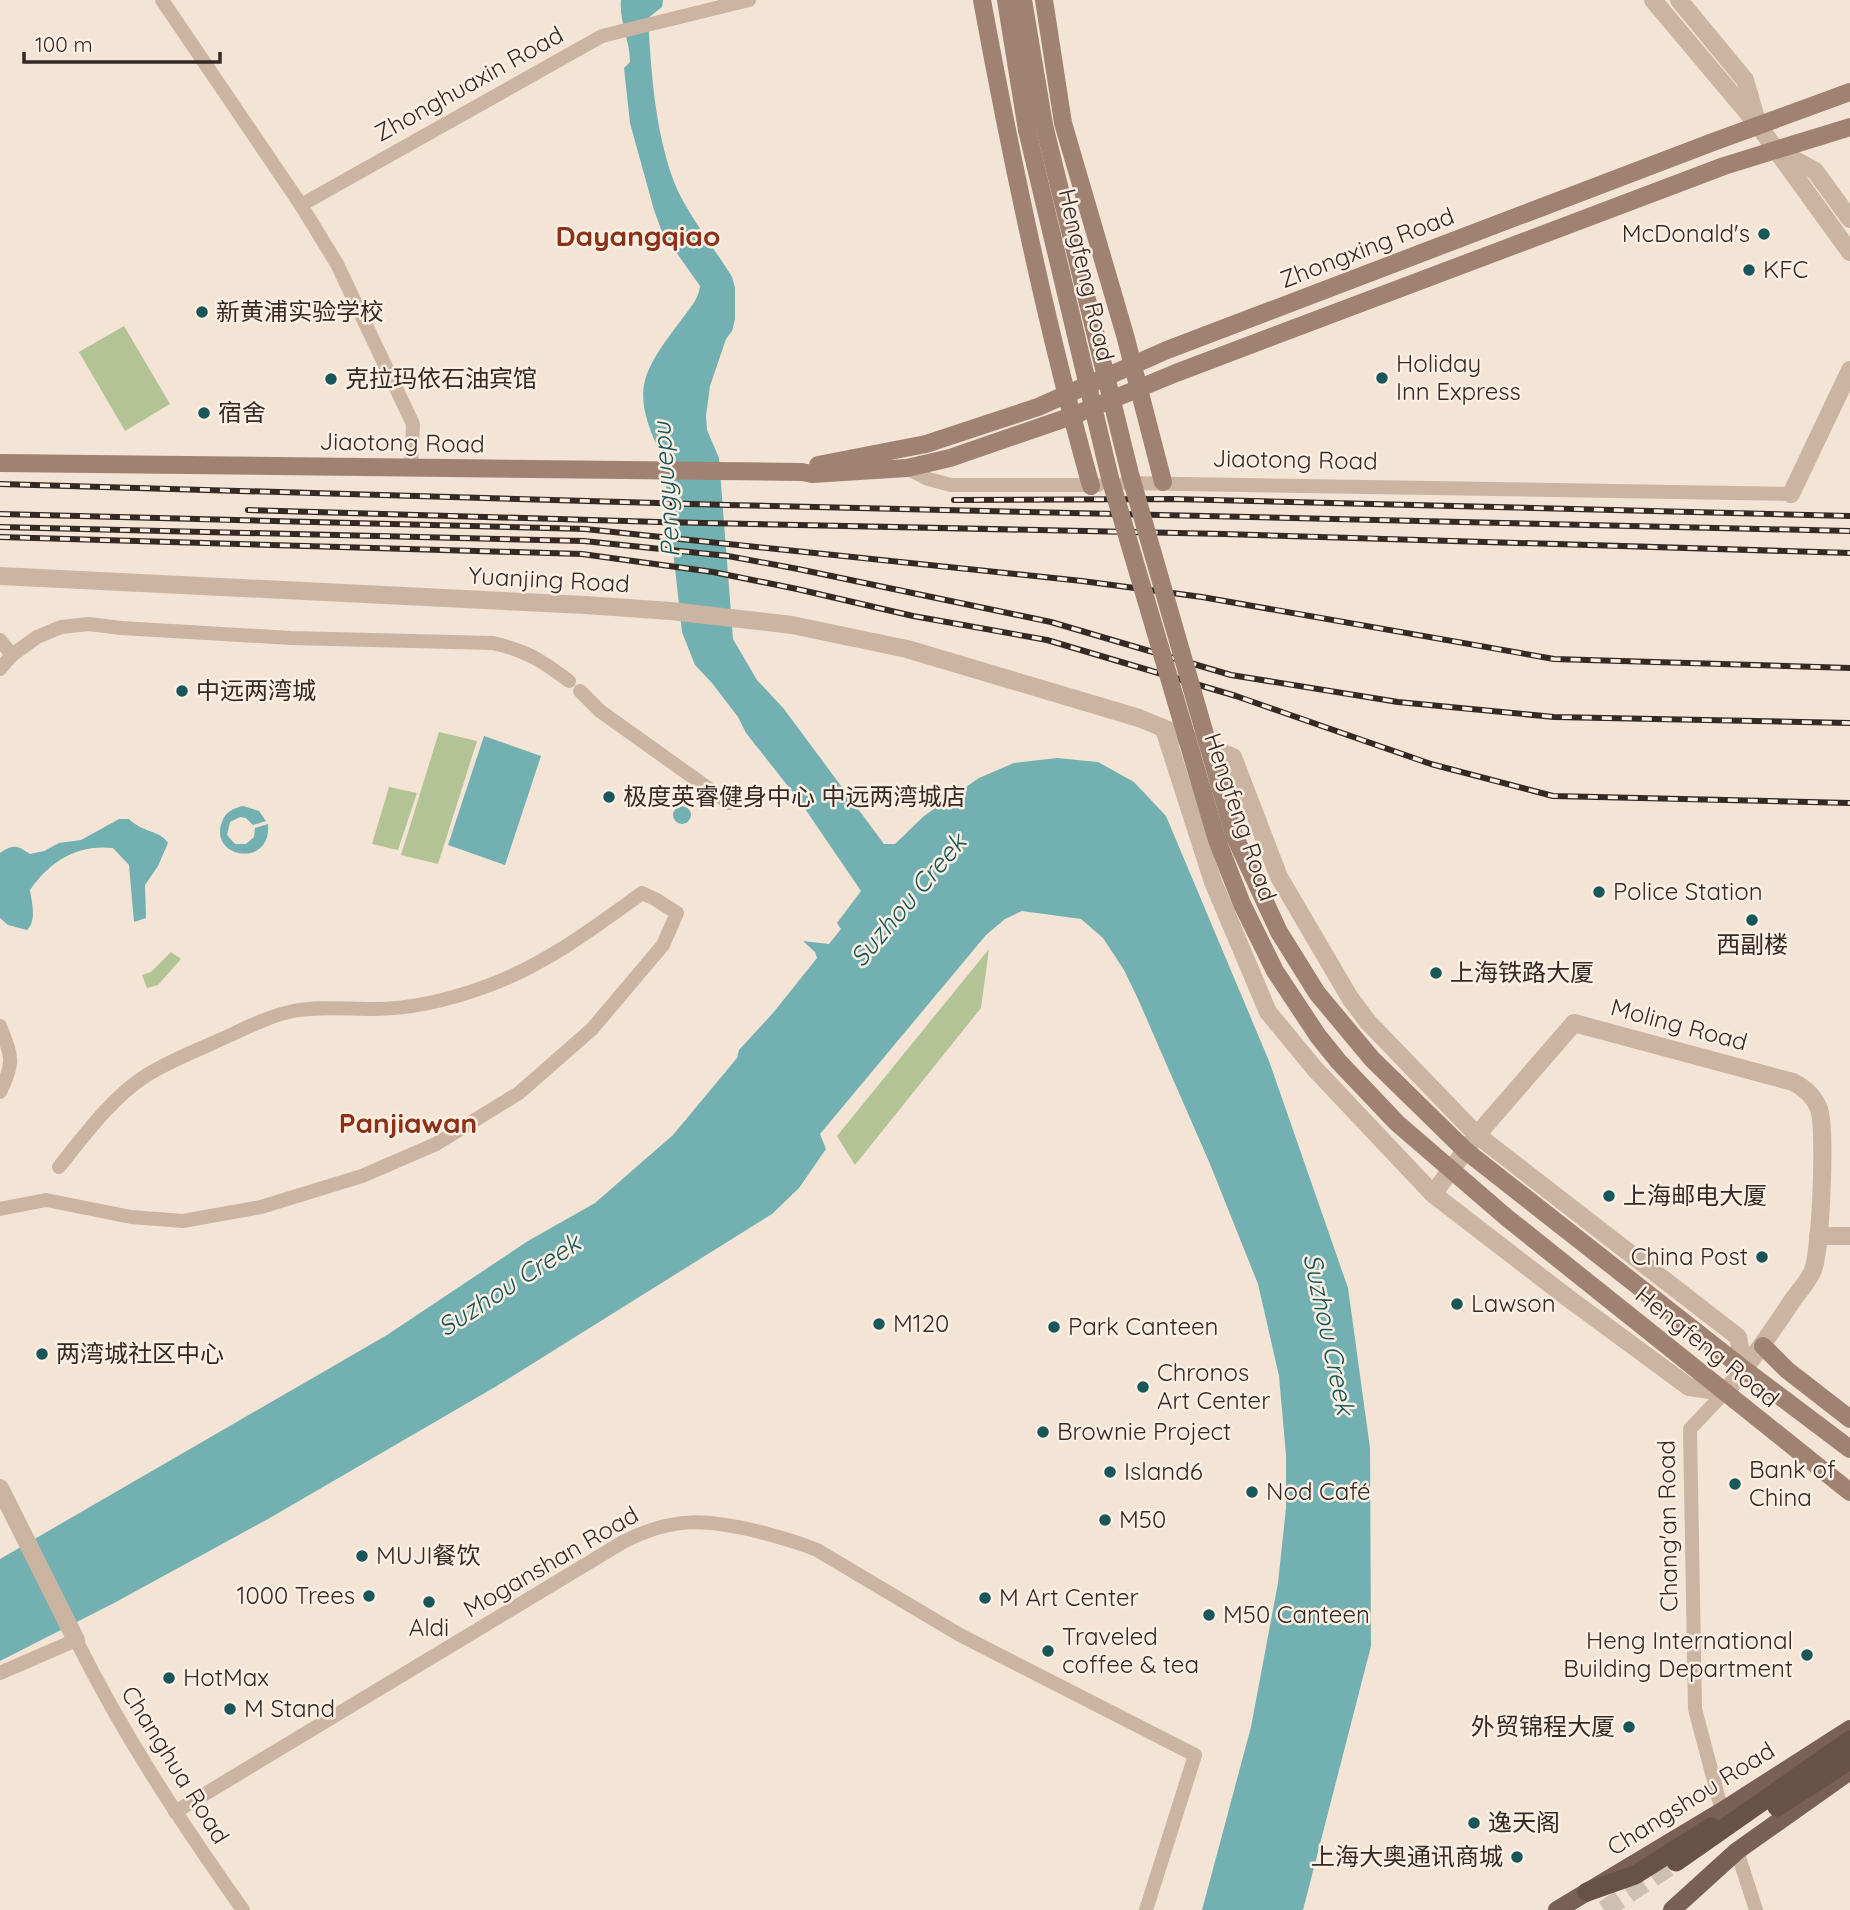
<svg xmlns="http://www.w3.org/2000/svg" width="1850" height="1910" font-family="Quicksand,'Noto Sans SC',sans-serif">
	<style>
		.green { fill: #b4c395 }
		.water { fill: #72b0b2 }
		.lines { fill: none; stroke-linecap: round; stroke-linejoin: round }
		.trunk-tunnel { stroke: #cdbfb2; stroke-width: 19; stroke-dasharray: 19 10; stroke-linecap: butt }
		.minor { stroke: #cbb4a1; stroke-width: 14 }
		.tertiary { stroke: #cbb4a1; stroke-width: 18 }
		.secondary { stroke: #9f8272; stroke-width: 18 }
		.primary { stroke: #786054; stroke-width: 18 }
		.trunk { stroke: #685248; stroke-width: 19 }
		.rail-casing { stroke: #352924; stroke-width: 6 }
		.rail { stroke: #faefe2; stroke-width: 3.5; stroke-dasharray: 10; stroke-linecap: butt }
		.secondary-bridge { stroke: #9f8272; stroke-width: 18 }
		.trunk-bridge { stroke: #685248; stroke-width: 19 }
		.poi-dot { fill: #175659; stroke: #faefe2; stroke-width: 2.5 }
		.labels { text-anchor: middle; stroke-width: 5; stroke-linejoin: round; paint-order: stroke }
		.street-label { font-size: 24px; fill: #352924; stroke: #faefe2 }
		.poi-label { font-size: 24px; fill: #352924; stroke: #faefe2; text-anchor: start }
		.water-label { font-size: 26px; font-style: italic; fill: #175659; stroke: #faefe2 }
		.quarter-label { font-size: 28px; font-weight: bold; fill: #8a3117; stroke: #faefe2 }
	</style>
	<rect width="100%" height="100%" fill="#f3e4d5"/>
	<g class="green">
		<path d="M124 326 170 404 125 431 79 352Z"/>
		<path d="M439 732 477 741 438 864 401 855Z"/>
		<path d="M389 787 417 793 398 850 372 844Z"/>
		<path d="M989 949 981 1008 855 1165 837 1136Z"/>
		<path d="M171 952 181 959 158 985 147 988 142 975 151 972Z"/>
	</g>
	<g class="water">
		<path d="M621 0H663L662 7 648 18C651 71 655 129 673 179 683 208 715 249 732 277L735 288V319L732 331 726 339 710 386 706 416 707 430 719 458 733 639 757 680 784 709 884 844H895L924 816 979 778 1014 763 1057 758 1098 762 1134 782 1166 816 1269 1061 1348 1288 1370 1448 1371 1646 1303 1910H1202L1251 1727 1278 1583 1286 1508V1455L1279 1376 1258 1284 1210 1164 1138 999 1124 970 1103 938 1081 919 1022 911 1005 919 986 935 820 1134 826 1149 799 1188 772 1214 495 1387 268 1519 114 1603 0 1661V1559L387 1335 528 1241 595 1203 673 1135 737 1058 739 1050 773 1013 817 958 815 952 803 941 829 944 841 929 837 923 861 891 799 800 746 733 738 717 712 683 695 665 682 632 663 459C631 392 638 377 682 319 689 309 699 299 700 286L662 232 654 210 630 123 624 68 630 62C630 40 619 22 621 0Z"/>
		<path d="M484 736 541 756 505 865 448 845Z"/>
		<path d="M243 806 259 811 266 821 253 825 246 818 240 817 230 822 227 835 235 844H246L254 837 255 828 268 824C272 869 208 858 222 822 225 812 234 808 243 806Z"/>
		<circle cx="682" cy="815" r="9"/>
		<path d="M119 819H129C143 833 160 830 168 843L158 866 145 885 146 918 134 922 129 865 113 848C77 844 49 862 30 890 32 904 37 920 27 930L8 925 0 918V853C13 844 17 845 30 854L44 851 59 843 81 840Z"/>
	</g>
	<g class="lines">
		<path class="trunk-tunnel" d="M1604 1910 1676 1862"/>
		<g class="minor">
			<path d="M162 0 301 205 337 264 413 424 411 468"/>
			<path d="M301 205 602 36 749 0"/>
			<path d="M907 468 928 479 951 485H1098"/>
			<path d="M1125 483 1791 494"/>
			<path d="M0 640 12 655 37 637 61 627 89 624 121 628 291 638 493 643C527 651 541 660 569 681"/>
			<path d="M0 669 12 655"/>
			<path d="M580 691 600 711 729 803"/>
			<path d="M0 1026C12 1057 15 1061 0 1092"/>
			<path d="M0 1209 46 1200 131 1217 183 1221 261 1207 362 1176 436 1144 519 1093 592 1029 663 945 677 913 655 899 642 893C592 929 545 965 487 986 452 999 410 1009 373 1009 346 1009 319 1006 293 1011 269 1016 246 1028 224 1038 198 1050 171 1060 147 1075 114 1095 83 1137 59 1167"/>
			<path d="M0 1673 76 1640C125 1738 180 1821 243 1910"/>
			<path d="M1722 1811 1695 1709 1690 1429 1725 1392"/>
			<path d="M175 1812 623 1542C674 1516 707 1519 760 1532 779 1537 798 1542 817 1550L960 1635 1195 1755 1146 1910"/>
			<path d="M1737 1851 1756 1910"/>
		</g>
		<g class="tertiary">
			<path d="M1653 0 1758 125 1850 252"/>
			<path d="M1679 0 1745 80 1756 118"/>
			<path d="M1782 153 1815 171 1850 219"/>
			<path d="M1791 494 1850 370"/>
			<path d="M0 576 585 605 671 611 792 625 907 649 1139 718 1233 757 1279 877 1350 998 1368 1022 1477 1135 1738 1337 1745 1370"/>
			<path d="M1164 729 1213 882 1268 1012 1315 1069 1433 1194 1568 1298 1689 1387 1725 1392C1750 1364 1771 1333 1792 1301 1798 1292 1809 1281 1813 1270 1821 1248 1826 1129 1819 1109 1814 1096 1805 1088 1793 1082L1574 1023 1477 1135 1433 1194"/>
			<path d="M1818 1236H1850"/>
			<path d="M0 1488 76 1640"/>
		</g>
		<g class="secondary">
			<path d="M982 0C1012 163 1046 326 1091 486"/>
			<path d="M1006 0 1027 130"/>
			<path d="M1023 0 1044 125"/>
			<path d="M1044 0 1063 123 1125 335 1163 482"/>
			<path d="M0 463 802 472 812 474 907 468 950 458 1072 416 1176 373 1724 166 1850 127"/>
			<path d="M818 465 926 444 1038 407 1167 350 1713 142 1850 92"/>
			<path d="M1466 1151 1745 1370 1850 1449"/>
			<path d="M1763 1346 1787 1370 1850 1419"/>
			<path d="M1725 1392 1850 1492"/>
		</g>
		<g class="primary">
			<path d="M1557 1910 1722 1811 1850 1729"/>
			<path d="M1672 1910 1737 1851 1850 1771"/>
		</g>
		<path class="trunk" d="M1587 1892 1635 1875 1711 1827"/>
		<g class="rail-casing">
			<g id="rail">
				<path d="M0 484 728 505 1850 531"/>
				<path d="M954 500 1173 499 1850 516"/>
				<path d="M248 510 659 522 1224 534 1850 553"/>
				<path d="M0 514 585 529 1082 581 1202 597 1554 659 1850 668"/>
				<path d="M0 527 584 541 728 556 798 569 1051 622 1231 675 1398 702 1554 717 1850 723"/>
				<path d="M0 537 582 554 713 572 797 589 913 616 1047 640 1236 696 1431 764 1553 796 1850 803"/>
			</g>
		</g>
		<use href="#rail" class="rail"/>
		<g class="secondary-bridge">
			<path d="M1044 125 1130 474 1234 835 1279 932 1317 993 1372 1059 1466 1151"/>
			<path d="M1027 130 1110 478 1217 840 1242 904 1275 971 1318 1036 1339 1062 1397 1123 1506 1217 1725 1392"/>
		</g>
		<g class="trunk-bridge">
			<path d="M1777 1807 1850 1760"/>
			<path d="M1676 1862 1850 1740"/>
		</g>
	</g>
	<g class="poi-dot">
		<circle cx="1764" cy="234" r="7"/>
		<circle cx="1749" cy="270" r="7"/>
		<circle cx="202" cy="312" r="7"/>
		<circle cx="1382" cy="378" r="7"/>
		<circle cx="331" cy="379" r="7"/>
		<circle cx="204" cy="413" r="7"/>
		<circle cx="182" cy="691" r="7"/>
		<circle cx="609" cy="797" r="7"/>
		<circle cx="1599" cy="892" r="7"/>
		<circle cx="1752" cy="920" r="7"/>
		<circle cx="1436" cy="973" r="7"/>
		<circle cx="1609" cy="1196" r="7"/>
		<circle cx="1762" cy="1257" r="7"/>
		<circle cx="1457" cy="1304" r="7"/>
		<circle cx="879" cy="1324" r="7"/>
		<circle cx="1054" cy="1327" r="7"/>
		<circle cx="42" cy="1354" r="7"/>
		<circle cx="1143" cy="1387" r="7"/>
		<circle cx="1043" cy="1432" r="7"/>
		<circle cx="1110" cy="1472" r="7"/>
		<circle cx="1735" cy="1484" r="7"/>
		<circle cx="1252" cy="1492" r="7"/>
		<circle cx="1105" cy="1520" r="7"/>
		<circle cx="362" cy="1556" r="7"/>
		<circle cx="369" cy="1596" r="7"/>
		<circle cx="985" cy="1598" r="7"/>
		<circle cx="429" cy="1602" r="7"/>
		<circle cx="1209" cy="1615" r="7"/>
		<circle cx="1048" cy="1651" r="7"/>
		<circle cx="1807" cy="1655" r="7"/>
		<circle cx="169" cy="1678" r="7"/>
		<circle cx="230" cy="1709" r="7"/>
		<circle cx="1629" cy="1727" r="7"/>
		<circle cx="1474" cy="1823" r="7"/>
		<circle cx="1517" cy="1857" r="7"/>
	</g>
	<g class="labels">
		<g class="street-label">
			<text transform="translate(469 84) rotate(-29)" y="8">Zhonghuaxin Road</text>
			<text transform="translate(1367 248) rotate(-21)" y="8">Zhongxing Road</text>
			<text transform="translate(1086 275) rotate(77)" y="8">Hengfeng Road</text>
			<text transform="translate(402 443) rotate(1)" y="8">Jiaotong Road</text>
			<text transform="translate(1295 460) rotate(1)" y="8">Jiaotong Road</text>
			<text transform="translate(549 580) rotate(3)" y="8">Yuanjing Road</text>
			<text transform="translate(1240 817) rotate(71)" y="8">Hengfeng Road</text>
			<text transform="translate(1679 1025) rotate(15)" y="8">Moling Road</text>
			<text transform="translate(1707 1347) rotate(39)" y="8">Hengfeng Road</text>
			<text transform="translate(1668 1526) rotate(-91)" y="8">Chang'an Road</text>
			<text transform="translate(551 1562) rotate(-30)" y="8">Moganshan Road</text>
			<text transform="translate(175 1765) rotate(58)" y="8">Changhua Road</text>
			<text transform="translate(1691 1799) rotate(-32)" y="8">Changshou Road</text>
		</g>
		<g class="poi-label">
			<text x="1750" y="242" text-anchor="end">McDonald's</text>
			<text x="1763" y="278">KFC</text>
			<text x="216" y="320">新黄浦实验学校</text>
			<text x="1396" y="372">Holiday<tspan x="1396" dy="28">Inn Express</tspan></text>
			<text x="345" y="387">克拉玛依石油宾馆</text>
			<text x="218" y="421">宿舍</text>
			<text x="196" y="699">中远两湾城</text>
			<text x="623" y="805">极度英睿健身中心 中远两湾城店</text>
			<text x="1613" y="900">Police Station</text>
			<text x="1752" y="953" text-anchor="middle">西副楼</text>
			<text x="1450" y="981">上海铁路大厦</text>
			<text x="1623" y="1204">上海邮电大厦</text>
			<text x="1748" y="1265" text-anchor="end">China Post</text>
			<text x="1471" y="1312">Lawson</text>
			<text x="893" y="1332">M120</text>
			<text x="1068" y="1335">Park Canteen</text>
			<text x="56" y="1362">两湾城社区中心</text>
			<text x="1157" y="1381">Chronos<tspan x="1157" dy="28">Art Center</tspan></text>
			<text x="1057" y="1440">Brownie Project</text>
			<text x="1749" y="1478">Bank of<tspan x="1749" dy="28">China</tspan></text>
			<text x="1124" y="1480">Island6</text>
			<text x="1266" y="1500">Nod Café</text>
			<text x="1119" y="1528">M50</text>
			<text x="376" y="1564">MUJI餐饮</text>
			<text x="355" y="1604" text-anchor="end">1000 Trees</text>
			<text x="999" y="1606">M Art Center</text>
			<text x="1223" y="1623">M50 Canteen</text>
			<text x="429" y="1636" text-anchor="middle">Aldi</text>
			<text x="1062" y="1645">Traveled<tspan x="1062" dy="28">coffee &amp; tea</tspan></text>
			<text x="1793" y="1649" text-anchor="end">Heng International<tspan x="1793" dy="28">Building Department</tspan></text>
			<text x="183" y="1686">HotMax</text>
			<text x="244" y="1717">M Stand</text>
			<text x="1615" y="1735" text-anchor="end">外贸锦程大厦</text>
			<text x="1488" y="1831">逸天阁</text>
			<text x="1503" y="1865" text-anchor="end">上海大奥通讯商城</text>
		</g>
		<g class="water-label">
			<text transform="translate(666 490) rotate(-94)" y="9">Pengyuepu</text>
			<text transform="translate(908 900) rotate(-50)" y="9">Suzhou Creek</text>
			<text transform="translate(509 1285) rotate(-33)" y="9">Suzhou Creek</text>
			<text transform="translate(1329 1334) rotate(78)" y="9">Suzhou Creek</text>
		</g>
		<g class="quarter-label">
			<text x="638" y="246">Dayangqiao</text>
			<text x="408" y="1133">Panjiawan</text>
		</g>
	</g>
	<path d="M24 52v10h196v-10" fill="none" stroke="#352924" stroke-width="3.5"/>
	<text x="35" y="52" font-size="21" fill="#352924" stroke="#faefe2" stroke-width="5" paint-order="stroke">100 m</text>
</svg>
